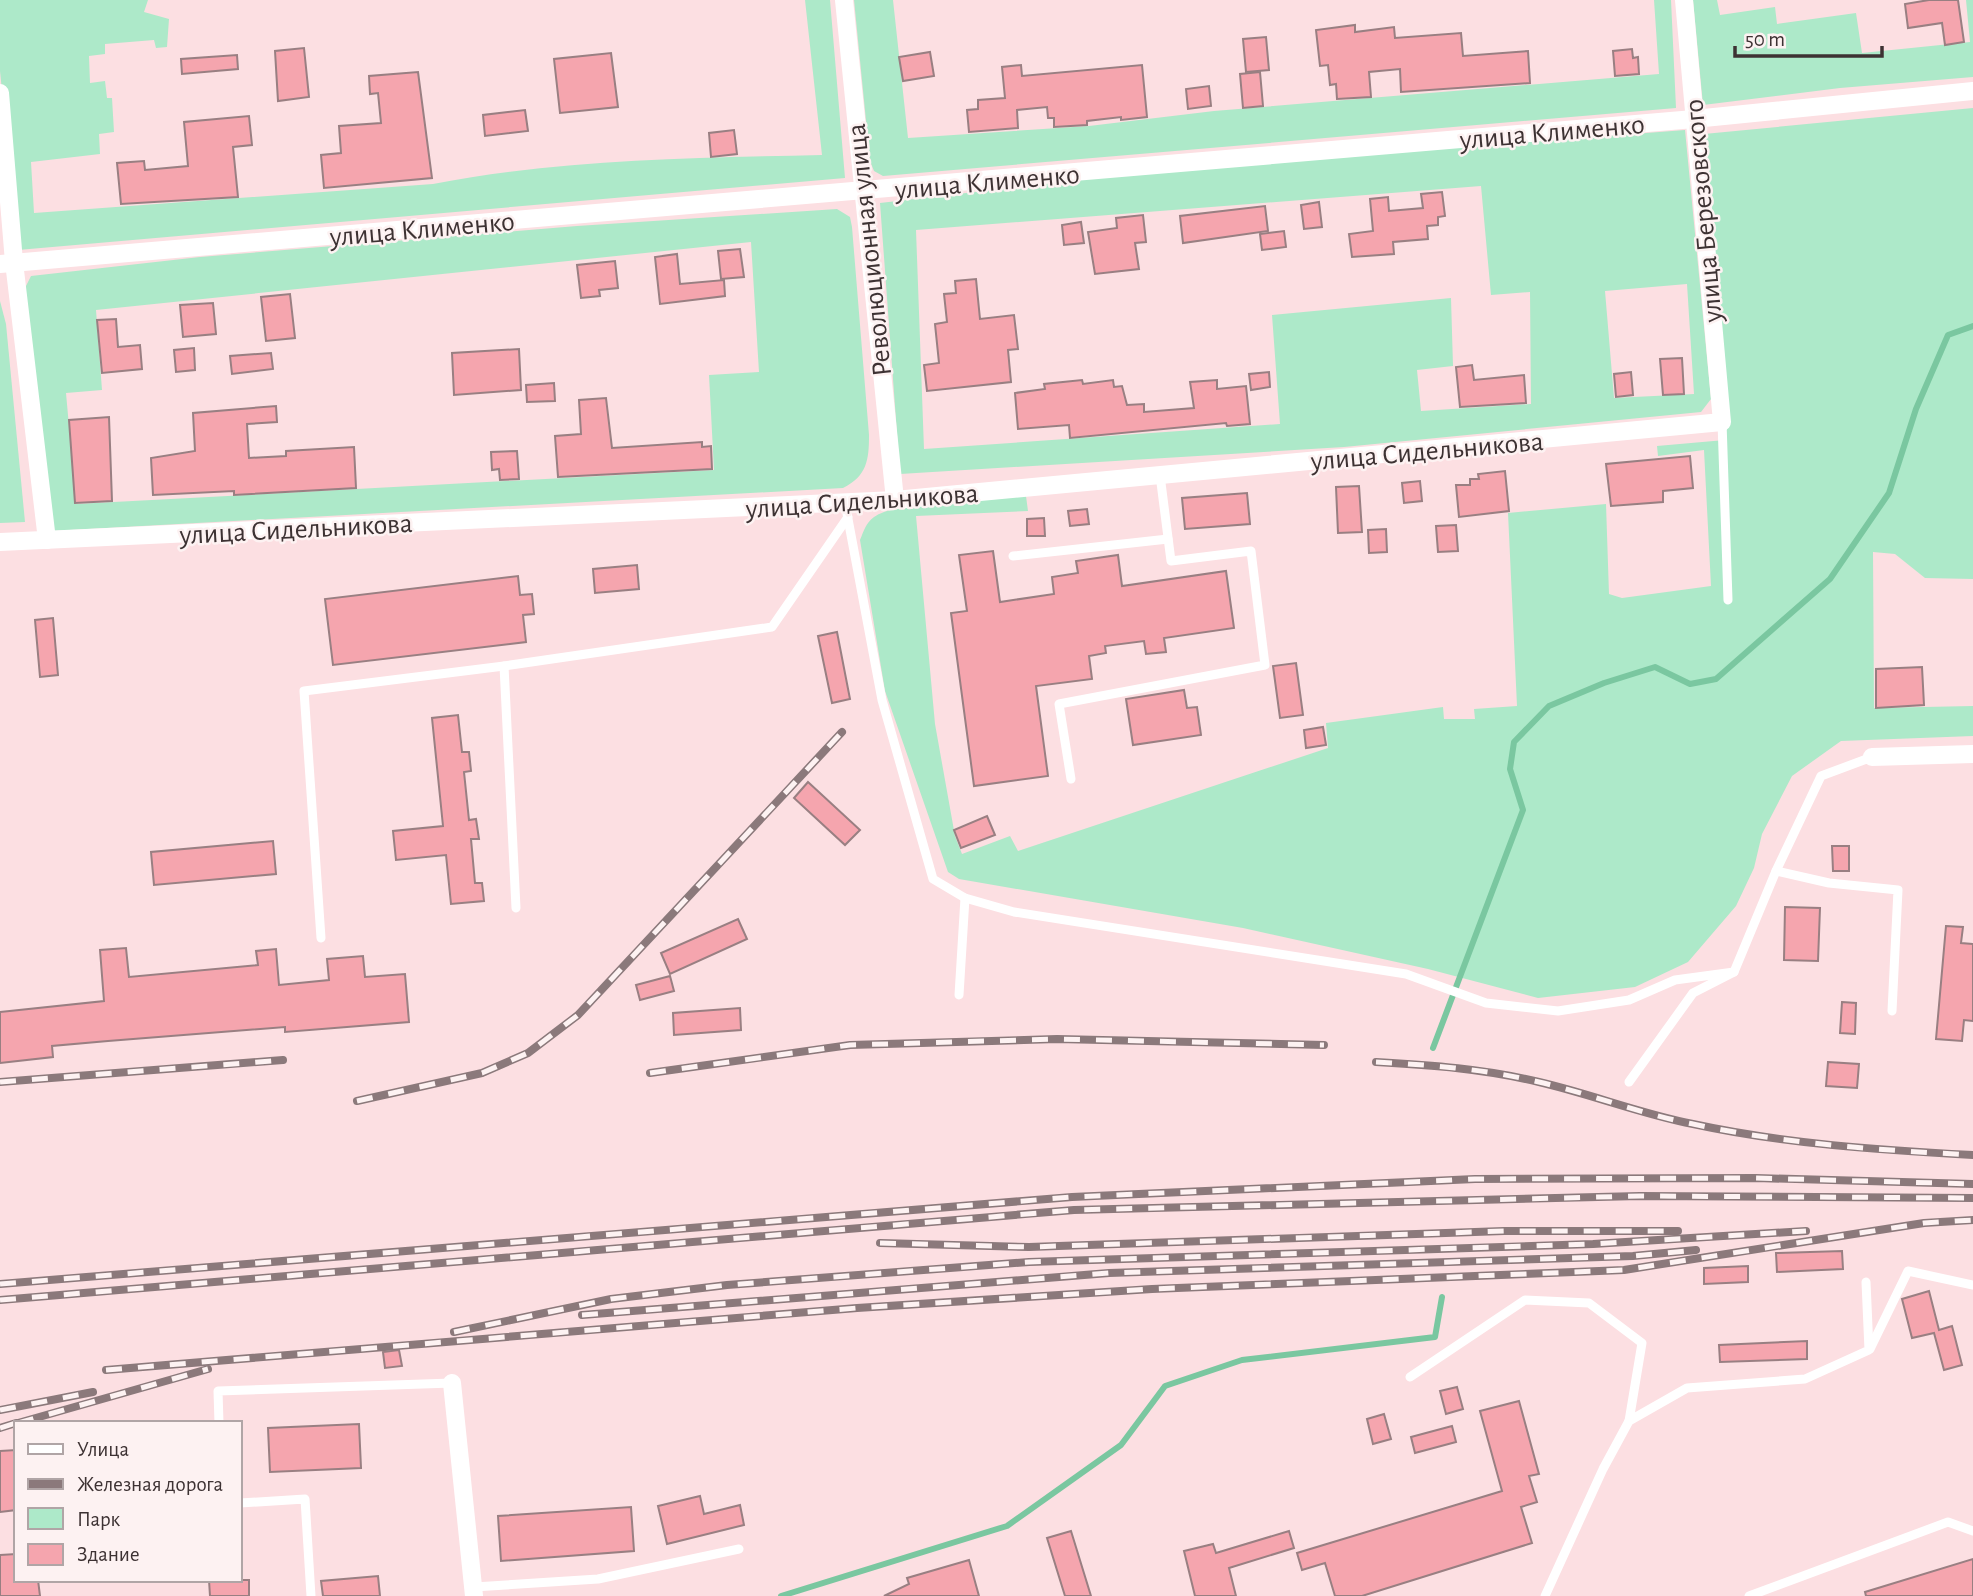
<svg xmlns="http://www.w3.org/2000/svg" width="1973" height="1596" font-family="'Alegreya Sans',sans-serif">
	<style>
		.green { fill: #ade9c9; fill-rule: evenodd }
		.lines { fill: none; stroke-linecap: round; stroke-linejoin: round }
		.stream { stroke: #7ac7a0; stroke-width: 6 }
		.building { fill: #f5a5ae; stroke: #997f82; stroke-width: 2 }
		.service { stroke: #fff; stroke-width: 9 }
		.minor { stroke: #fff; stroke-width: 18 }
		.rail-casing { stroke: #8b797b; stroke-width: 8 }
		.rail { stroke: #fdf2f2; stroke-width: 5; stroke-dasharray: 16; stroke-linecap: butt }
		.labels { text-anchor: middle; stroke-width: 5; stroke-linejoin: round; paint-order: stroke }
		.street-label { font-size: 28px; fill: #3d3233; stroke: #fdf2f2 }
	</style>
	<rect width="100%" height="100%" fill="#fcdfe2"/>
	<g class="green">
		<path d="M0 0H148L144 12 169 19 167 47 156 48 154 40 105 44V54L89 56 90 83 105 81 107 98H112L114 132 99 134 100 154 31 162 34 213 433 184C562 159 691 158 822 155L805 0H830L845 178 18 250 0 71Z"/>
		<path d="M854 0H893L908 138 1089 126 1214 111 1659 74 1654 0H1671L1676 108 883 176 874 171 870 161Z"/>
		<path d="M1693 0H1717L1720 15 1775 7 1777 24 1856 13 1862 53 1970 42 1966 0H1973V77L1840 88 1703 105Z"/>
		<path d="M1973 108V579L1925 578 1895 554 1873 552 1874 708 1973 706V736L1841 741 1792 776 1762 834 1754 868 1736 906 1688 962 1635 987 1538 998 1428 969 1243 928 959 879 948 872 885 691 860 540C864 530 866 523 874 517 900 499 991 499 1026 496L1028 511 916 516 935 724 955 836 962 854 1010 836 1018 851 1328 748 1326 723 1443 707 1444 719H1475L1474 709 1517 706 1508 513 1606 504 1609 594 1622 598 1711 586 1704 450 1658 456 1657 446 1725 440 1704 134Z"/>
		<path d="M1685 130 1711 399 1701 412 1344 447 900 474 880 203 1166 170ZM1481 186 1491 295 1530 292 1531 404 1421 411 1417 370 1453 366 1451 298 1272 315 1280 424 924 449 916 230ZM1687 284 1694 394 1614 398 1605 291Z"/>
		<path d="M837 209 850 217 852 227 869 435C869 460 867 476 843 488L51 531 24 290 31 276 200 257 577 226ZM751 242 759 372 709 375 714 470 76 504 66 393 102 390 96 310Z"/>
		<path d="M0 301 6 324 25 522 0 523Z"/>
	</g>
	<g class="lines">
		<g class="stream">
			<path d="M1433 1048 1523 810 1510 769 1514 742 1549 706 1604 683 1655 667 1690 684 1716 679 1830 579 1889 493 1916 409 1948 335 1973 326"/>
			<path d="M781 1596 1007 1526 1121 1445 1165 1386 1242 1360 1435 1337 1442 1297"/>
		</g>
	</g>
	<g class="building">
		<path d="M1929 0H1958L1964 42 1945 45 1942 23 1908 28 1905 4Z"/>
		<path d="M1355 25V32L1394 27 1395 38 1461 33 1463 56 1528 51 1530 83 1401 92 1400 69 1369 72 1371 97 1337 99 1336 84 1330 85 1328 65 1320 66 1316 30Z"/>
		<path d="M1266 37 1269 70 1246 72 1243 39Z"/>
		<path d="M304 48 309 97 278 101 275 51Z"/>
		<path d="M1632 49 1633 58 1638 57 1639 74 1615 76 1613 51Z"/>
		<path d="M930 52 934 76 903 81 899 57Z"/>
		<path d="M611 53 618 107 560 113 554 59Z"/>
		<path d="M237 55 238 69 182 74 181 59Z"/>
		<path d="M1021 65 1022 76 1142 65 1147 117 1121 120V117L1087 121V125L1054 127V118H1048L1047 107 1017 110 1018 128 969 132 967 110 978 109V100L1005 98 1002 67Z"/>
		<path d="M418 72 432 178 324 188 321 155 341 153 339 126 381 123 378 93 370 94 369 76Z"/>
		<path d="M1260 72 1263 106 1243 108 1240 74Z"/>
		<path d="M1209 86 1211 106 1188 109 1186 89Z"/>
		<path d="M525 110 528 131 485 136 483 115Z"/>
		<path d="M249 116 252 145 233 147 238 197 121 204 117 163 144 161 145 170 188 166 184 122Z"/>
		<path d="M734 130 737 154 711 157 709 133Z"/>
		<path d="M1442 192 1445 216 1438 217V225L1427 226 1428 239 1393 242 1394 254 1352 257 1349 234 1373 231 1370 199 1388 197 1389 211 1423 208 1421 194Z"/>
		<path d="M1319 202 1322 227 1304 229 1301 205Z"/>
		<path d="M1265 206 1268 231 1183 243 1180 216Z"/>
		<path d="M1143 215 1146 242 1135 243 1139 269 1095 274 1088 232 1117 228 1116 218Z"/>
		<path d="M1081 222 1084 243 1064 245 1062 225Z"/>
		<path d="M1284 231 1286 247 1262 250 1260 234Z"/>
		<path d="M740 249 744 277 721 279 718 251Z"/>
		<path d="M677 254 680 284 724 280 725 296 660 304 655 257Z"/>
		<path d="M615 261 618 288 599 290 600 296 581 298 577 265Z"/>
		<path d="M976 279 980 319 1014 315 1018 349 1008 350 1011 382 927 391 924 365 939 363 935 324 947 322 944 294 956 293 955 281Z"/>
		<path d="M290 294 295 338 266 341 261 297Z"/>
		<path d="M213 303 216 334 183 337 180 305Z"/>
		<path d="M116 319 118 347 140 345 142 369 102 373 97 320Z"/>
		<path d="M194 348 195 370 176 372 174 350Z"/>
		<path d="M519 349 521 390 454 395 452 353Z"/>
		<path d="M271 353 273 369 232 374 230 356Z"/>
		<path d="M1682 358 1684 394 1663 395 1660 359Z"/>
		<path d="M1472 365 1474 380 1524 375 1526 403 1460 407 1456 367Z"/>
		<path d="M1269 372 1270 387 1251 390 1249 374Z"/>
		<path d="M1631 372 1633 395 1616 397 1614 374Z"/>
		<path d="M1082 380 1083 384 1113 380 1114 387 1122 386 1127 405 1144 404V412L1194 408 1190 382 1217 380V389L1246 386 1250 424 1227 426 1226 423 1070 438 1069 425 1018 429 1015 393 1045 389 1044 384Z"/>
		<path d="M554 383 555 401 527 402 526 385Z"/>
		<path d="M606 398 612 448 702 442V447L711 446 712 469 558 477 555 436 581 434 579 400Z"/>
		<path d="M276 406 277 422 247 424 249 458 286 456V451L354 447 356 488 234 495V491L153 495 151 458 195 451 193 413Z"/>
		<path d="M109 417 112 501 75 503 69 420Z"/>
		<path d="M517 451 519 479 500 480 499 469 492 470 491 452Z"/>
		<path d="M1690 456 1693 488 1663 491V502L1611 506 1606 464Z"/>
		<path d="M1505 471 1509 511 1459 517 1456 485H1470V479H1479L1478 474Z"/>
		<path d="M1420 481 1422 501 1404 503 1402 483Z"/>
		<path d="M1359 486 1362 532 1338 533 1336 487Z"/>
		<path d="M1247 493 1250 524 1185 529 1182 498Z"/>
		<path d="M1087 509 1089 524 1070 526 1068 511Z"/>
		<path d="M1044 518 1045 536H1027V519Z"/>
		<path d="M1456 525 1458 551 1438 552 1436 526Z"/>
		<path d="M1386 529 1387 552 1369 553 1368 530Z"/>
		<path d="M993 551 1000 602 1054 594 1052 577 1078 573 1076 561 1118 555 1122 586 1226 571 1234 628 1164 638 1166 652 1146 654 1144 641 1105 646 1106 653 1089 656 1092 679 1036 686 1048 776 974 786 951 613 967 611 959 555Z"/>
		<path d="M637 565 639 589 595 593 593 569Z"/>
		<path d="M518 576 520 595 532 594 534 614 523 615 526 642 333 665 325 599Z"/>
		<path d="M53 618 58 675 40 677 35 620Z"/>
		<path d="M837 632 850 699 832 703 818 636Z"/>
		<path d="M1296 663 1303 715 1280 718 1273 666Z"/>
		<path d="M1922 667 1924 705 1876 708V669Z"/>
		<path d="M1184 690 1187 708 1197 707 1201 735 1133 745 1126 699Z"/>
		<path d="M458 715 462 752H469L471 771 464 772 469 820 476 819 479 839H471L475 883H482L484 901 451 904 446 855 396 860 393 831 443 826 432 718Z"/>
		<path d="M1323 727 1326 745 1306 748 1304 730Z"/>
		<path d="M808 782 860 830 845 845 794 798Z"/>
		<path d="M987 816 995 835 961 848 954 830Z"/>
		<path d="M273 841 276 874 154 885 151 852Z"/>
		<path d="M1832 846H1849V871H1833Z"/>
		<path d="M1785 907 1820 908 1818 961 1784 960Z"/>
		<path d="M738 919 747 939 670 974 661 953Z"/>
		<path d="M1946 926 1963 927 1961 943 1973 944V1021L1964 1020 1962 1041 1936 1039Z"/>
		<path d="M126 948 129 977 258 965 256 951 276 949 279 985 329 980 327 959 363 956 365 977 405 974 409 1022 285 1032V1027L108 1041 52 1046 53 1057 0 1063V1012L104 1001 100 950Z"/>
		<path d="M670 976 674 991 640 1000 636 985Z"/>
		<path d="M1842 1002 1856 1003 1855 1034 1840 1033Z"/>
		<path d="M740 1008 741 1030 674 1035 673 1013Z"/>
		<path d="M1828 1062 1859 1064 1857 1088 1826 1086Z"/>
		<path d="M1842 1251 1843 1269 1777 1272 1776 1253Z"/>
		<path d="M1748 1266V1282L1704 1284V1268Z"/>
		<path d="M1929 1291 1939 1330 1952 1326 1962 1365 1944 1370 1934 1333 1912 1338 1902 1299Z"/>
		<path d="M1807 1341V1359L1720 1362 1719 1345Z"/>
		<path d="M399 1350 402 1366 385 1368 383 1352Z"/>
		<path d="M1457 1387 1463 1409 1446 1414 1440 1391Z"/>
		<path d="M1519 1401 1539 1474 1529 1476 1537 1502 1521 1507 1532 1543 1362 1596H1335L1325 1563 1302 1570 1297 1553 1502 1491 1480 1411Z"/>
		<path d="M1384 1414 1391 1439 1373 1444 1367 1419Z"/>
		<path d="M359 1424 361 1468 270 1472 268 1428Z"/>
		<path d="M1452 1426 1456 1442 1415 1453 1411 1437Z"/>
		<path d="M16 1450V1510L0 1512V1451Z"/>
		<path d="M700 1496 704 1514 740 1505 744 1525 667 1544 658 1506Z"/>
		<path d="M631 1507 634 1551 501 1561 498 1516Z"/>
		<path d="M1071 1531 1091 1596H1065L1047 1538Z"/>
		<path d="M1289 1531 1294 1548 1229 1568 1236 1596H1195L1184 1551 1213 1544 1216 1553Z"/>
		<path d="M16 1554V1580H38L40 1596H0V1555Z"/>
		<path d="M1973 1559V1596H1866L1865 1592Z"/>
		<path d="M969 1560 979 1596H884L909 1584 907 1578Z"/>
		<path d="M378 1576 380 1596H323L321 1581Z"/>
		<path d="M209 1580H249V1596H210Z"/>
	</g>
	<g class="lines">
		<g class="service">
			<path d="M1722 422 1728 600"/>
			<path d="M845 503 882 700 933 879 965 898 1014 912 1406 974 1486 1003 1558 1011 1629 1000 1675 980 1734 972"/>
			<path d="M1013 556 1168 539"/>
			<path d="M504 666 516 908"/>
			<path d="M1071 779 1059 704 1265 665 1251 551 1171 561 1160 475"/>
			<path d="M1776 871 1829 883 1898 890 1892 1011"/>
			<path d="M321 938 304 691 504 666 772 627 848 517"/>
			<path d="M959 995 965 898"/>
			<path d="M1629 1082 1693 993 1734 972 1776 871 1821 776 1872 757"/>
			<path d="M1870 1349 1908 1271 1973 1285"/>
			<path d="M1410 1377 1525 1300 1589 1303 1642 1343 1629 1421"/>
			<path d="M219 1423 218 1391 452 1383"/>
			<path d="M240 1503 305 1499 311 1596"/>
			<path d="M474 1587 598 1579 739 1549"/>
			<path d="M1545 1596 1603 1469 1629 1421 1687 1388 1805 1379 1869 1350 1866 1282"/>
			<path d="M1749 1596 1948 1522 1973 1531"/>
		</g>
		<g class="minor">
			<path d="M844 0 895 500"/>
			<path d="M0 93 14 262 47 540"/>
			<path d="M0 264 1694 119 1973 91"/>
			<path d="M0 542 895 500 1722 422 1684 0"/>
			<path d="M1872 757 1973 754"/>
			<path d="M452 1383 474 1596"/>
		</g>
		<g class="rail-casing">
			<g id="rail">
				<path d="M1376 1062C1431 1065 1485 1069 1539 1082 1591 1094 1641 1114 1693 1124 1786 1144 1879 1150 1973 1155"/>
				<path d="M650 1073 850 1045 1057 1039 1324 1045"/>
				<path d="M0 1082 283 1060"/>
				<path d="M357 1101 482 1073 528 1053 578 1015 842 732"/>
				<path d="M880 1243 1029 1247 1504 1231H1678"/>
				<path d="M0 1284 1072 1197 1475 1179 1756 1178 1973 1184"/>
				<path d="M0 1300 1074 1210 1640 1196 1973 1198"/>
				<path d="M582 1315 1109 1273 1633 1256 1696 1250"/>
				<path d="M454 1332 611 1299 727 1285 1029 1262 1593 1244 1806 1231"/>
				<path d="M106 1370 857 1308 1152 1289 1624 1270 1924 1223 1973 1220"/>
				<path d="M0 1410 93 1392"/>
				<path d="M18 1423 208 1369"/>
				<path d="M0 1428 16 1423"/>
			</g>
		</g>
		<use href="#rail" class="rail"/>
	</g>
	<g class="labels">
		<g class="street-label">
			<text transform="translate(1552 131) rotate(-5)" y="10">улица Клименко</text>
			<text transform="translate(987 181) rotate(-5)" y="10">улица Клименко</text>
			<text transform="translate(1702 211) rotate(-95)" y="10">улица Березовского</text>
			<text transform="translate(422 228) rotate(-5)" y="10">улица Клименко</text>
			<text transform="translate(868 250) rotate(-96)" y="10">Революционная улица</text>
			<text transform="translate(1427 450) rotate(-5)" y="10">улица Сидельникова</text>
			<text transform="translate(862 500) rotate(-4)" y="10">улица Сидельникова</text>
			<text transform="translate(296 528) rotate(-3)" y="10">улица Сидельникова</text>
		</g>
	</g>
	<rect x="14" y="1421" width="228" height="161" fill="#fdf2f2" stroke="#b0a5a6" stroke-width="2"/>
	<rect x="28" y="1444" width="35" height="10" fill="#ffffff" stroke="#b0a5a6" stroke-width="2"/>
	<text x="77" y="1456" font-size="21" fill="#3d3233">Улица</text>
	<rect x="28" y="1479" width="35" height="10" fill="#8b797b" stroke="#b0a5a6" stroke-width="2"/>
	<text x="77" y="1491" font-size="21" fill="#3d3233">Железная дорога</text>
	<rect x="28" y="1508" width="35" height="21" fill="#ade9c9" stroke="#b0a5a6" stroke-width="2"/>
	<text x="77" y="1526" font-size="21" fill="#3d3233">Парк</text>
	<rect x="28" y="1544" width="35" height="21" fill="#f5a5ae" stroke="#b0a5a6" stroke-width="2"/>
	<text x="77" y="1561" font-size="21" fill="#3d3233">Здание</text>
	<path d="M1735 46v10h147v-10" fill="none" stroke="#3d3233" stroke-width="3.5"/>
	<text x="1745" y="46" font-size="21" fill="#3d3233" stroke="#fdf2f2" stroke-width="5" paint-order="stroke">50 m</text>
</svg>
